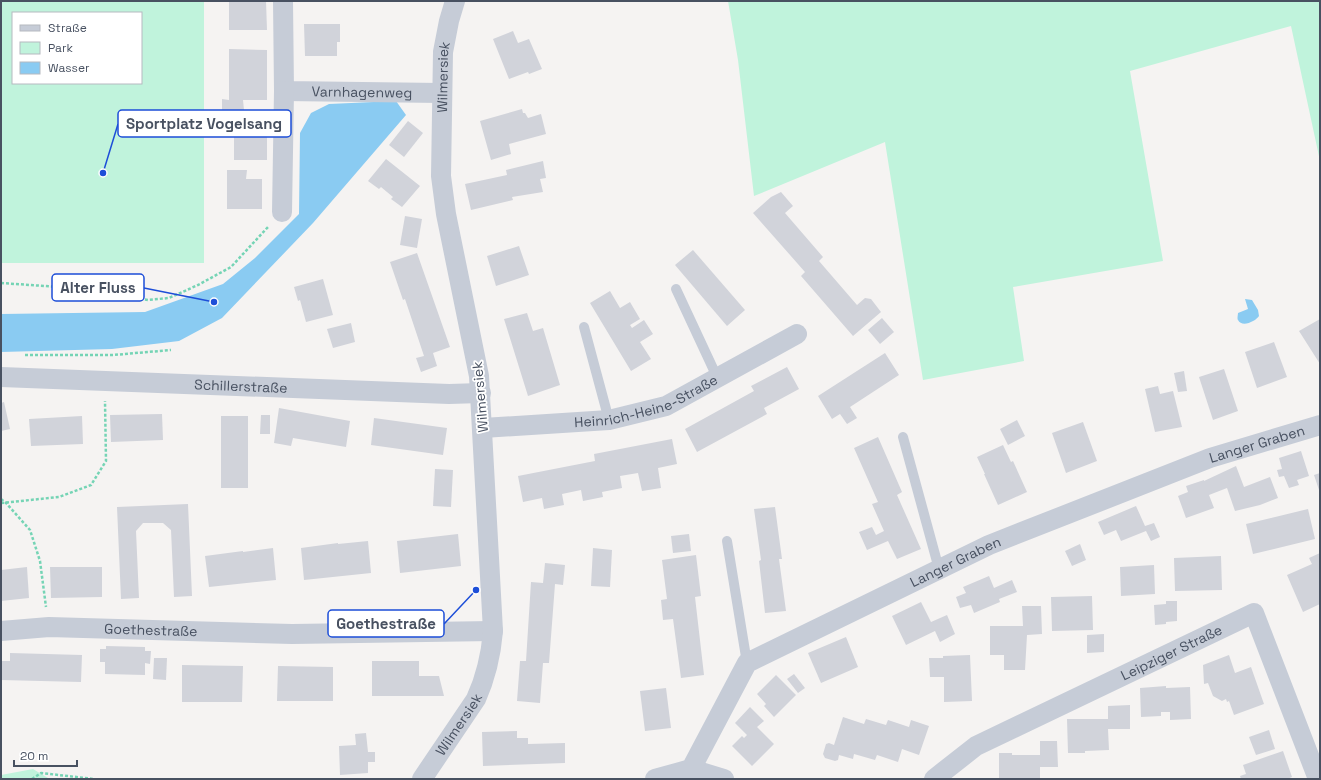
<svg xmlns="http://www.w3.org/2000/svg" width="1321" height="780" font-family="'Space Grotesk',sans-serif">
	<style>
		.green { fill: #c0f3dc; fill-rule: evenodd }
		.water { fill: #8acbf2 }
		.building { fill: #d1d3da }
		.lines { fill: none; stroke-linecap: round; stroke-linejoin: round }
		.path { stroke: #75d4b5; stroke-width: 2.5; stroke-dasharray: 3 2; stroke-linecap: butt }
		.lane { stroke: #c6ccd7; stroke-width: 10 }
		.street { stroke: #c6ccd7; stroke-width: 20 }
		.labels { text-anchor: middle; stroke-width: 3.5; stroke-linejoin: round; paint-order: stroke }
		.street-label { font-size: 14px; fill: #485161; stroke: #fff }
		.leader { fill: none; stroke: #1d4ed8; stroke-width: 1.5 }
		.callout-dot { fill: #1d4ed8; stroke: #fff; stroke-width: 1.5 }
		.callout { fill: #fff; stroke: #1d4ed8; stroke-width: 1.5 }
		.callout-label { font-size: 15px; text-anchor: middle; font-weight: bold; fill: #485161 }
	</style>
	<rect width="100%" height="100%" fill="#f5f3f2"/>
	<g class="green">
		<path d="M1 1H204V263H1ZM13 13H141V83H13Z"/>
		<path d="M728 1H1320V161L1291 26 1130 71 1163 261 1013 287 1024 361 923 380 885 142 754 196 738 60Z"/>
		<path d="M33 769 48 778 56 779H1V775Z"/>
	</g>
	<g class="water">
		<path d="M396 101 406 115 313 223 222 318 179 341 112 349 1 352V314L145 312 223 284 255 258 299 214 300 133 311 113 329 104Z"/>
		<path d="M1245 299 1252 300 1258 310 1259 316C1256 321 1242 328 1238 320 1237 319 1238 314 1238 313L1248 309Z"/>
	</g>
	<g class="building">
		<path d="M229 1H266L267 30H229Z"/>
		<path d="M304 24H340V42H337V56H305Z"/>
		<path d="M513 31 518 43 529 39 542 69 529 74 528 72 509 79 493 39Z"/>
		<path d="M229 49 267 50V100H243L244 110H222V99L229 100Z"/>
		<path d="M522 109 523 113H525L528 118 541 114 546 134 509 144 511 154 491 160 480 121Z"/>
		<path d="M408 121 423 133 404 157 389 145Z"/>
		<rect x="234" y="126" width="33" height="34"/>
		<path d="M386 159 420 186 402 207 391 199 393 197 381 187 379 189 368 181Z"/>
		<path d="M543 161 546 178 540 179 543 192 512 197 513 200 471 210 465 184 507 175 506 170Z"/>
		<path d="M227 170H247L246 179H262V209H227Z"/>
		<path d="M781 192 793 206 785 213 823 257 819 261 857 305 865 298 871 299 881 312 853 336 801 276 805 272 753 213 771 197Z"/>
		<path d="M405 216 422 219 417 248 400 245Z"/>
		<path d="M519 246 529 275 496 286 487 256Z"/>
		<path d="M693 250 745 310 727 326 675 265Z"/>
		<path d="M417 253 450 347 433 353 437 366 421 372 416 358 424 356 405 299 403 300 390 262Z"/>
		<path d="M323 279 333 315 306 322 300 300 298 301 294 287Z"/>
		<path d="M610 291 620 308 630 302 640 319 630 325 632 328 644 320 653 334 640 342 651 359 631 371 590 303Z"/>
		<path d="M527 313 533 331 543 328 560 385 528 396 504 319Z"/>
		<path d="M882 318 894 332 880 344 868 330Z"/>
		<path d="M1320 319V364L1299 331Z"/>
		<path d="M351 323 355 342 333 348 327 329Z"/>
		<path d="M1274 342 1287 377 1257 388 1245 352Z"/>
		<path d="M885 353 899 375 850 407 857 418 847 424 840 414 832 419 818 396Z"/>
		<path d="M787 367 799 389 764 408 767 414 697 452 685 429 754 391 751 386Z"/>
		<path d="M1224 369 1238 411 1213 420 1199 377Z"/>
		<path d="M1184 371 1187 391 1178 392 1174 373Z"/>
		<path d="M1158 386 1160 394 1173 391 1182 427 1155 432 1145 389Z"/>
		<path d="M4 402 10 429 1 431V403Z"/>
		<path d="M279 408 350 421 346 447 293 438 291 446 274 443Z"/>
		<path d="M162 414 163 440 111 442 110 415Z"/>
		<path d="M261 415H270V434H260Z"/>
		<path d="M82 416 83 444 31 446 29 419Z"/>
		<rect x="221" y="416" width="27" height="72"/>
		<path d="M374 418 447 428 443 455 371 445Z"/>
		<path d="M1017 420 1025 436 1008 445 1000 429Z"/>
		<path d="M1083 422 1097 461 1066 473 1052 433Z"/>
		<path d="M878 437 902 492 897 495 921 549 897 559 888 541 867 550 859 532 872 527 876 535 884 531 872 504 878 502 854 448Z"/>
		<path d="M672 439 677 464 658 468 661 488 642 491 638 473 620 476 622 488 602 492 603 497 583 501 581 490 562 494 564 505 544 509 542 498 523 502 518 476 595 461 594 454Z"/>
		<path d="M1003 445 1011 462 1013 461 1027 492 998 505 984 474H985L977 457Z"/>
		<path d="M1301 451 1309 476 1297 480 1299 485 1289 488 1284 476 1279 477 1277 470 1282 469 1279 458Z"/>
		<path d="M1236 466 1244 487 1270 477 1278 498 1260 505 1235 511 1227 488 1209 495 1214 508 1186 518 1178 496 1188 492 1186 486 1204 480V481Z"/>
		<path d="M435 469 453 470 451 507 433 506Z"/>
		<path d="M1320 473V489L1319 490 1314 475Z"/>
		<path d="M188 504 192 596 174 597 171 530 163 523H143L136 531 139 598 121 599 117 507Z"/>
		<path d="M1136 506 1145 526 1154 523 1160 537 1151 541 1146 531 1121 541 1116 530 1104 535 1098 522Z"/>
		<path d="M775 507 782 559H779L786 611 765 613 759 561 761 560 754 509Z"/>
		<path d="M1308 509 1315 539 1253 554 1246 524Z"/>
		<path d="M458 534 461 566 400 573 397 541Z"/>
		<path d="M689 534 691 551 673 553 671 536Z"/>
		<path d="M368 541 371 573 304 580 301 548 338 543V544Z"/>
		<path d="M1080 544 1086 560 1072 566 1065 551Z"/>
		<path d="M273 548 276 580 209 587 205 556 243 551V552Z"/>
		<path d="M593 548 612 550 610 587 591 586Z"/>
		<path d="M1320 553V604L1303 612 1287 575 1312 564 1309 558Z"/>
		<path d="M696 555 701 596 695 597 704 675 681 678 673 619 663 620 661 600 667 599 662 560Z"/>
		<path d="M1221 556 1222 590 1175 591 1174 558Z"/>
		<path d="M545 563 565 565 563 585 555 584 549 663H543L540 703 517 701 520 661H526L531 582 543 583Z"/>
		<path d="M1154 565 1155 594 1121 596 1120 567Z"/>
		<path d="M27 567 29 598 1 601V570Z"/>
		<path d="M50 567H102V597L51 598Z"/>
		<path d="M989 576 994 588 1012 580 1017 592 999 599 1000 602 974 613 971 605 960 608 956 597 966 593 963 587Z"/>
		<path d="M1092 596 1093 630 1052 631 1051 597Z"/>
		<path d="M1166 601H1177V621L1166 622V624L1155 625 1154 605 1166 604Z"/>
		<path d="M921 602 931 622 947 615 955 634 940 642 935 631 906 645 892 616Z"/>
		<path d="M1022 606H1041L1042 634 1027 635 1025 670H1004V655H990V626H1023Z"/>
		<path d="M1104 634V652L1087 653V635Z"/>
		<path d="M846 637 858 667 821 683 808 653Z"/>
		<path d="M106 646 145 647V651H151L150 664 145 663V675L105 674V662H100V649H106Z"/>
		<path d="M10 653 82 655 81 682 1 680V661H10Z"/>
		<path d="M970 655 972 701 944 702V677H930L929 658H943V656Z"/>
		<path d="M1229 655 1235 673 1251 667 1264 704 1234 715 1229 701 1227 702 1226 699 1222 701 1213 696 1208 683 1204 684 1203 665Z"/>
		<path d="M154 658H167L166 680 153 679Z"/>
		<path d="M372 661H419V676H439L444 696H372Z"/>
		<path d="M182 665 243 666 242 702H182Z"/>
		<path d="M278 666 333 667V701H277Z"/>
		<path d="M794 674 805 688 798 693 787 679Z"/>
		<path d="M776 675 796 695 774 717 764 706 766 704 757 694Z"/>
		<path d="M1166 686V688L1190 687 1191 719 1170 720V712H1161V716L1141 717 1140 688Z"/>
		<path d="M666 688 671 728 645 731 640 691Z"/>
		<path d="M1130 705V729H1108L1109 750 1085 751V753H1068L1067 719H1108V706Z"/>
		<path d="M750 707 764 721 757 727 774 744 752 766 732 746 742 736 744 738 747 735 735 723Z"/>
		<path d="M843 717 864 724 866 719 886 725 888 720 909 727 911 720 929 726 919 755 902 749 898 762 877 755 875 760 854 754 853 759 839 755 838 760 835 761 825 758 823 754 826 744 829 743 834 745Z"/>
		<path d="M1269 730 1275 749 1256 755 1249 737Z"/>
		<path d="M517 731V738H528V744L565 743V763L483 766 482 732Z"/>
		<path d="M366 733 368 752H375V762H368V773L340 775 339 746 356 745 355 734Z"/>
		<path d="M1040 741H1057L1058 767H1040V779H999V753H1012V755H1040Z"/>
		<path d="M1283 751 1292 777 1287 779H1241L1240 776 1246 774 1243 765Z"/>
	</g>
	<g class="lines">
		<g class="path">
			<path d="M1 283 74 288 148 300 169 298 198 285 231 267 268 227"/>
			<path d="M25 355H113L171 350"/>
			<path d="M1 499 6 503 30 530 40 561 46 607"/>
			<path d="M1 503 59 497 91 485 106 461 105 401"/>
			<path d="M32 779 41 773 94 779"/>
		</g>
		<g class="lane">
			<path d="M676 289 717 377"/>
			<path d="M584 327 609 420"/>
			<path d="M903 437 939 569"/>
			<path d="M727 541 747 663"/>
		</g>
		<g class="street">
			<path id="s1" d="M283 1 284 91 441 93"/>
			<path d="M282 212 284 91"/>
			<path id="s2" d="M1 377 449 394 481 393"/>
			<path id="s3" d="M483 428 609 420 666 406 797 334"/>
			<path id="s4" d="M1 631 49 627 292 634 493 631"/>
			<path d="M691 769 724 779"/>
			<path id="s5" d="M422 779 476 699C486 677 491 655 493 631L479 376 446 214 441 176 443 52 449 21 455 1"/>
			<path id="s6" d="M655 779 691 769 747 663 989 545 1210 458 1320 425"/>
			<path id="s7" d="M934 779 976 746 1254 613 1318 779"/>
		</g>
	</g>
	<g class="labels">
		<g class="street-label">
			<text dy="5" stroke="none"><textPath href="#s5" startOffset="725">Wilmersiek</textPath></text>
			<text dy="5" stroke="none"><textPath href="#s1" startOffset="168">Varnhagenweg</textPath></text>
			<text dy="5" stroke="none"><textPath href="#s2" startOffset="240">Schillerstraße</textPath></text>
			<text transform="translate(480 397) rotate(-95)" y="5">Wilmersiek</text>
			<text dy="5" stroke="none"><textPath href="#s3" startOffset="167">Heinrich-Heine-Straße</textPath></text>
			<text dy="5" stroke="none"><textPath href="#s6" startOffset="713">Langer Graben</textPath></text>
			<text dy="5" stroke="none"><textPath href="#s6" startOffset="389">Langer Graben</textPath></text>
			<text dy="5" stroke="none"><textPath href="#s4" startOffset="150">Goethestraße</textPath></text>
			<text dy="5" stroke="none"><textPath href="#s7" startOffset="270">Leipziger Straße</textPath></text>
			<text dy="5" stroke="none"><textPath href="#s5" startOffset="66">Wilmersiek</textPath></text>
		</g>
	</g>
	<path class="leader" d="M103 173L118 124M214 302L144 288M476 590L444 624"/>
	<g class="callout-dot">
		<circle cx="103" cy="173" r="4"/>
		<circle cx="214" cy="302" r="4"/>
		<circle cx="476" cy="590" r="4"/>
	</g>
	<g class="callout">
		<rect x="118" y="110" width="173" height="27" rx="4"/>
		<rect x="52" y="274" width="92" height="27" rx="4"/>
		<rect x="328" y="610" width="116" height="27" rx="4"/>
	</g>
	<g class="callout-label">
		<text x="204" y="129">Sportplatz Vogelsang</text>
		<text x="98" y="293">Alter Fluss</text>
		<text x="386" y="629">Goethestraße</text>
	</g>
	<rect width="1321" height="780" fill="none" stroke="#485161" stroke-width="4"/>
	<rect x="12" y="12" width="130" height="72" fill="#ffffff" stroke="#b6b9c0"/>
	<rect x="20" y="25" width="20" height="6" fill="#c6ccd7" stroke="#b6b9c0"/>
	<text x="48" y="32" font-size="12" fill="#485161">Straße</text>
	<rect x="20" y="42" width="20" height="12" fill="#c0f3dc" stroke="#b6b9c0"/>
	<text x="48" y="52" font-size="12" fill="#485161">Park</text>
	<rect x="20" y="62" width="20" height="12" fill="#8acbf2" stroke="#b6b9c0"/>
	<text x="48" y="72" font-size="12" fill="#485161">Wasser</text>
	<path d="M14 760v6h63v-6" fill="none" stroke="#485161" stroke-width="2"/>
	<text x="20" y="760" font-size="12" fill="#485161" stroke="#ffffff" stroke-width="3" paint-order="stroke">20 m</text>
</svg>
